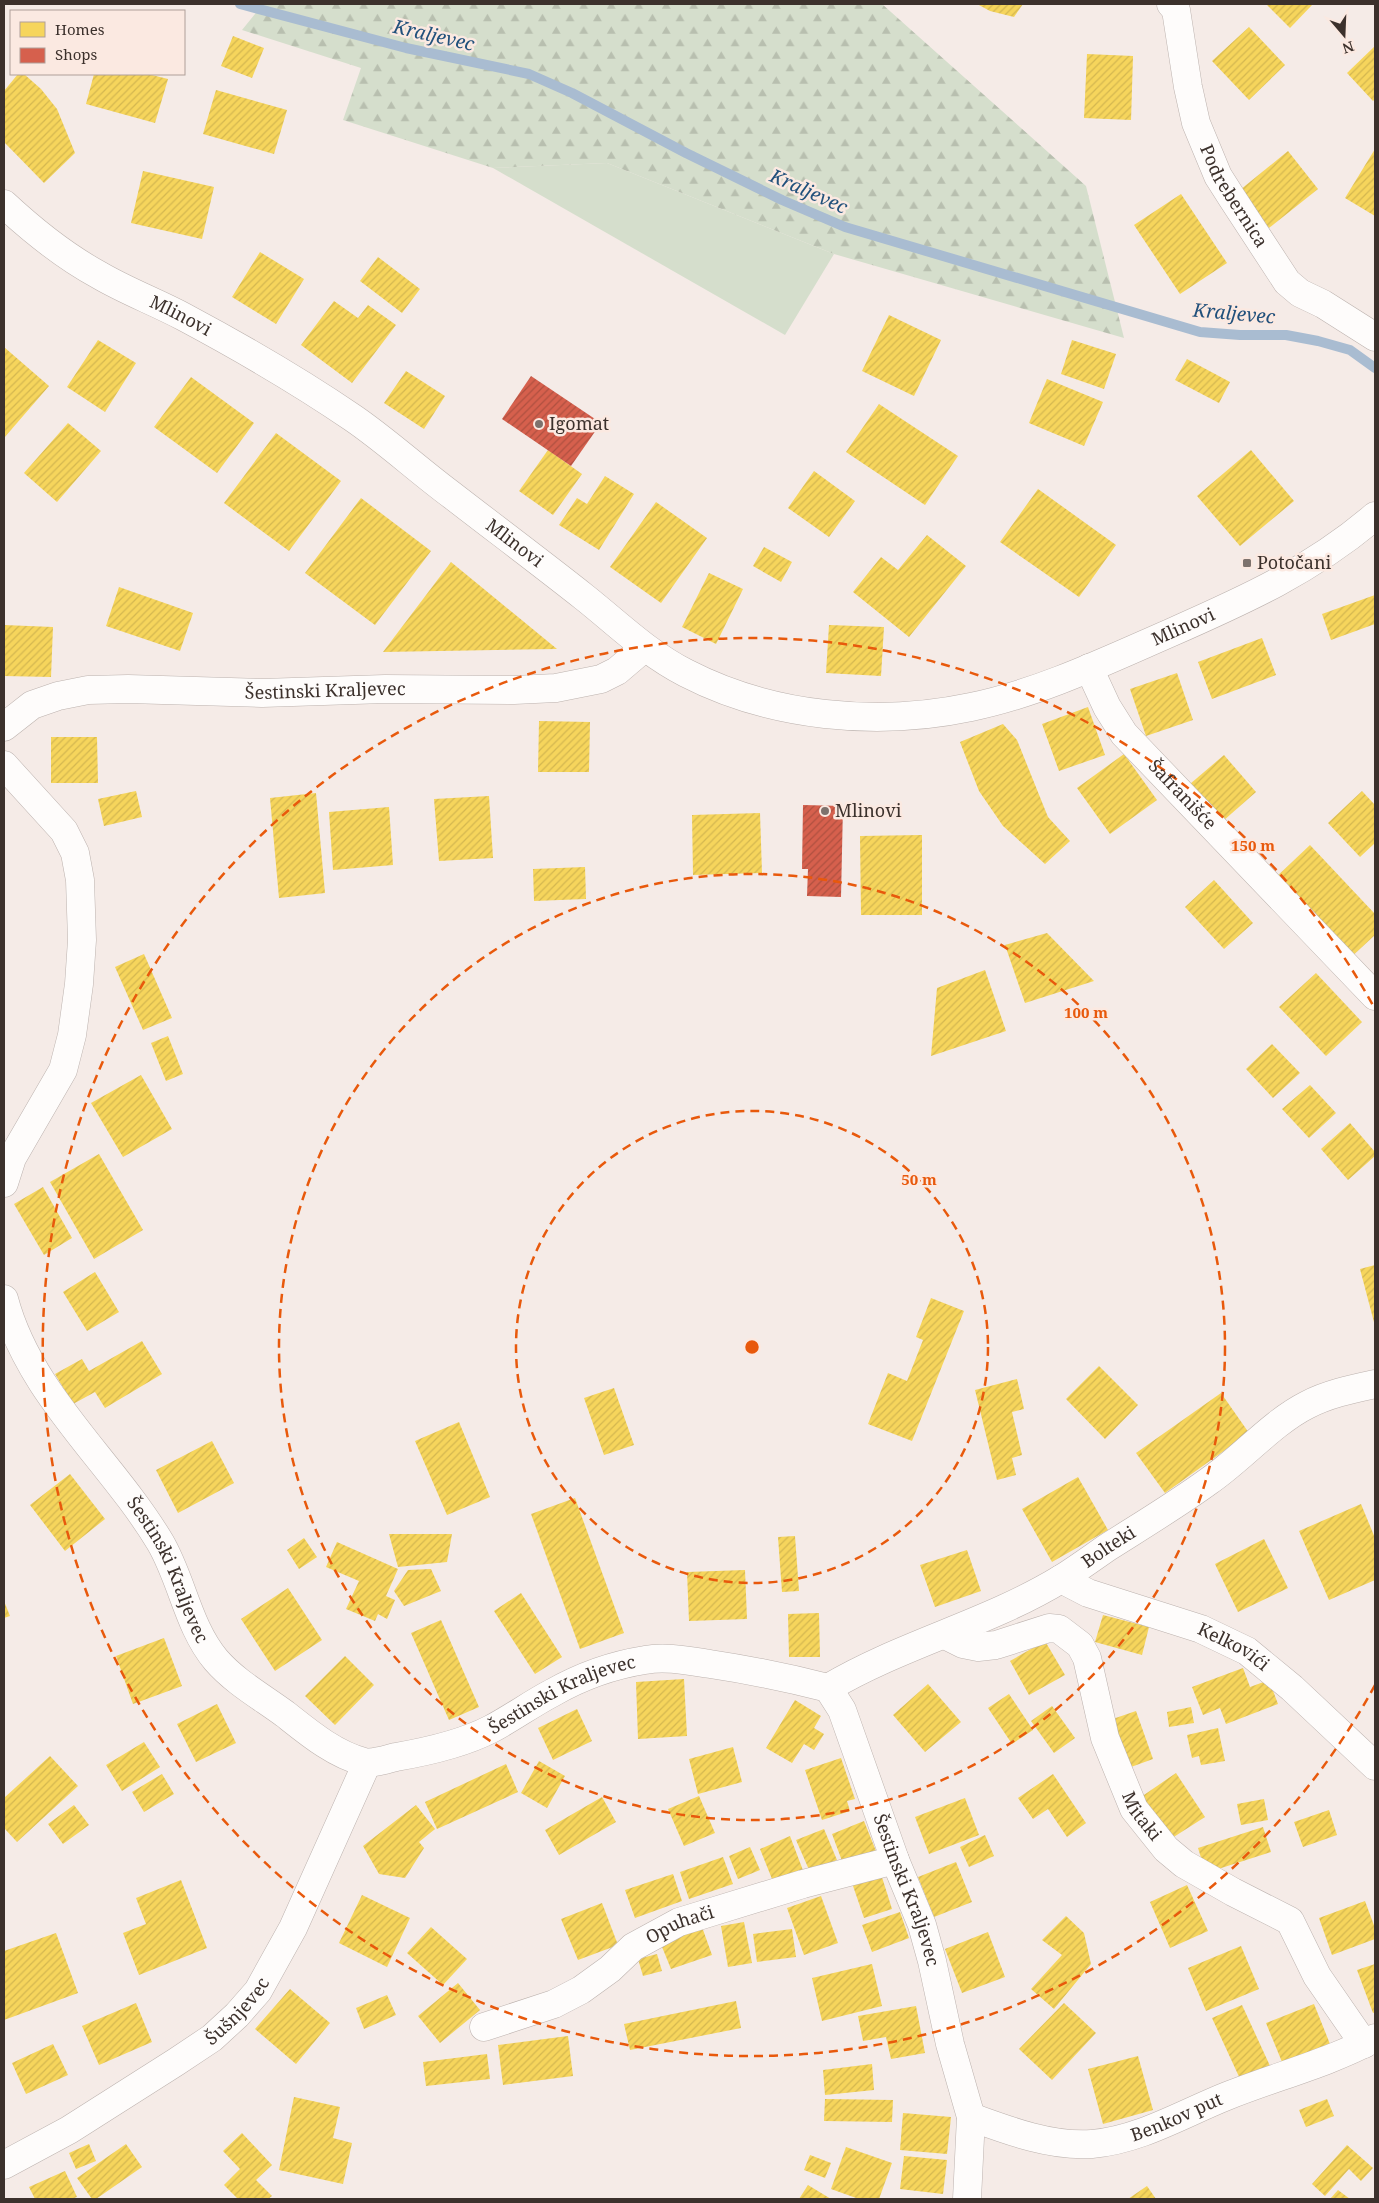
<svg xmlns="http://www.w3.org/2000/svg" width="1379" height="2203" font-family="'Noto Serif',serif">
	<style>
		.green { fill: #d5decc }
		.forest { fill: url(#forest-firs) }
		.homes { fill: url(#homes-hatch) }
		.shops { fill: url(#shops-hatch) }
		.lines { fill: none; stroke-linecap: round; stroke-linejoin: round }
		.stream { stroke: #a9bcd1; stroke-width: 10 }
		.street-casing { stroke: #bcb2ae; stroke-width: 29 }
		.secondary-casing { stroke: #bcb2ae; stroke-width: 29 }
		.street { stroke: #fefcfb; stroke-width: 28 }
		.secondary { stroke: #fefcfb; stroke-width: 28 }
		.ring { fill: none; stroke: #e8590c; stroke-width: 2.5; stroke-dasharray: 9 6 }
		.poi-dot { fill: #7d726d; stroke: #fbe9e1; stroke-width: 2 }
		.labels { text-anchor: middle; stroke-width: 5; stroke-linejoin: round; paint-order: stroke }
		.street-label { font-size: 18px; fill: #3c312c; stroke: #fbe9e1 }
		.poi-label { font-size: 18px; fill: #3c312c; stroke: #fbe9e1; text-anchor: start }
		.water-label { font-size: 19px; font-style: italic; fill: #22517c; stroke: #fbe9e1 }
		.centre { fill: #e8590c; stroke: #fbe9e1; stroke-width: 2.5 }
		.ring-label { font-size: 15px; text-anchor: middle; font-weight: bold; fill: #e8590c; stroke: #fbe9e1; stroke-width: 5; stroke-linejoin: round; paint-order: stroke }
	</style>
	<defs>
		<pattern id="forest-firs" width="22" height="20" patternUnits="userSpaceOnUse" patternTransform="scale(1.25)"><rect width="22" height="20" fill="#d5decc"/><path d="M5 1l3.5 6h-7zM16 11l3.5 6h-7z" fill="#b8bfaf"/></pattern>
		<pattern id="homes-hatch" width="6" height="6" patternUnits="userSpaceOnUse" patternTransform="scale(1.25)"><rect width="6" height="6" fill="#f6d55c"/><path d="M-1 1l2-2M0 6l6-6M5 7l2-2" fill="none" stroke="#d4b750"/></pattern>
		<pattern id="shops-hatch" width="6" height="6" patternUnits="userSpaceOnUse" patternTransform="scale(1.25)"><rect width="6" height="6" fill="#d6604d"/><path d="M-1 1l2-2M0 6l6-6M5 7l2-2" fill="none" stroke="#af5040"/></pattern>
	</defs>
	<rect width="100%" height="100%" fill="#f5ebe7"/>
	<path class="green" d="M607 163 834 254 785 335 493 168Z"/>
	<path class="forest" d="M263 4H882L1086 186 1124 338 834 254 607 163 493 168 343 120 361 68 242 30Z"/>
	<g class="homes">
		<path d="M977 4H1023L1014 17 990 11Z"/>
		<path d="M1266 4H1313L1290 28Z"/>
		<path d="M1249 27 1285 65 1249 100 1212 61Z"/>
		<path d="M233 36 264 48 252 78 221 66Z"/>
		<path d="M1375 46V99L1373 101 1347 73Z"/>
		<path d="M1087 54 1133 56 1131 120 1084 118Z"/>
		<path d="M18 74H24L41 89 57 109 75 153 44 183 4 142V91Z"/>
		<path d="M94 74H148L168 79 155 123 86 104Z"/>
		<path d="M216 90 287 110 274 154 203 134Z"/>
		<path d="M1375 149V216L1345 198Z"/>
		<path d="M1288 151 1318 189 1269 228 1240 190Z"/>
		<path d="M143 171 214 187 202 239 131 223Z"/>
		<path d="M1181 194 1227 263 1180 294 1134 225Z"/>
		<path d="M260 252 304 279 276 324 232 297Z"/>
		<path d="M378 257 420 289 402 313 360 281Z"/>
		<path d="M334 301 358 318 368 305 396 325 352 383 301 345Z"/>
		<path d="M889 315 941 340 914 396 862 371Z"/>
		<path d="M98 340 136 363 105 412 67 387Z"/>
		<path d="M1072 340 1116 354 1104 389 1061 374Z"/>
		<path d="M4 347 49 386 4 438Z"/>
		<path d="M1187 359 1230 382 1219 403 1175 380Z"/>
		<path d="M406 371 445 396 424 429 384 403Z"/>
		<path d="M191 377 254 423 217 473 154 427Z"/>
		<path d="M1047 379 1103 402 1084 446 1029 423Z"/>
		<path d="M879 404 958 456 925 505 846 452Z"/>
		<path d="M68 423 101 451 57 502 24 473Z"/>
		<path d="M276 433 341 481 289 551 224 503Z"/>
		<path d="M548 450 582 474 553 515 519 491Z"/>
		<path d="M1251 450 1294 501 1240 546 1197 496Z"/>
		<path d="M814 471 855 501 829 537 788 508Z"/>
		<path d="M605 476 634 494 599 550 559 525 577 498 587 504Z"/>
		<path d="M1038 489 1116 545 1079 597 1000 542Z"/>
		<path d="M361 498 431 551 375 625 305 573Z"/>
		<path d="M656 502 707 538 661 603 610 567Z"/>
		<path d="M927 535 966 566 909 637 853 592 881 557 898 570Z"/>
		<path d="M764 547 792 562 781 582 753 566Z"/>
		<path d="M451 562 557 649 383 652Z"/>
		<path d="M709 573 743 589 716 644 682 627Z"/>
		<path d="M119 587 193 613 180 651 106 626Z"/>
		<path d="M1375 595V624L1331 640 1322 614Z"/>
		<path d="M4 625 53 627 51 677 4 676Z"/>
		<path d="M829 625 884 627 881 676 826 673Z"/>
		<path d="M1262 638 1276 675 1212 699 1198 662Z"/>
		<path d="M1177 673 1193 720 1146 736 1130 689Z"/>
		<path d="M1088 707 1105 755 1059 771 1042 724Z"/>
		<path d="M539 721 590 722 589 772H538Z"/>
		<path d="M1003 724 1017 740 1048 817 1070 841 1045 864 1003 826 979 791 960 742Z"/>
		<path d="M51 737H97L98 783H51Z"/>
		<path d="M1124 754 1157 800 1110 834 1077 788Z"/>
		<path d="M1224 755 1256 792 1223 821 1190 784Z"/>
		<path d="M136 791 142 817 104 826 98 799Z"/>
		<path d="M1362 791 1375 805V843L1360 857 1328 823Z"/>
		<path d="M316 793 325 893 279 898 270 798Z"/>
		<path d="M489 796 493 858 439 861 434 799Z"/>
		<path d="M389 807 393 865 333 870 329 812Z"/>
		<path d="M760 813 762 873 693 875 692 815Z"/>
		<path d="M922 835V915H861L860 836Z"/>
		<path d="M1310 845 1375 914V935L1348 960 1272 881Z"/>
		<path d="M585 867 586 899 534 901 533 869Z"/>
		<path d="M1214 880 1253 923 1224 949 1185 907Z"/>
		<path d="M1047 933 1094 981 1025 1003 1005 945Z"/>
		<path d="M144 954 172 1018 143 1030 115 967Z"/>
		<path d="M985 970 1006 1031 931 1056 937 988Z"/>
		<path d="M1316 973 1362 1022 1326 1056 1279 1007Z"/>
		<path d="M168 1036 183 1074 166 1081 151 1043Z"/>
		<path d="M1272 1044 1300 1073 1273 1098 1246 1069Z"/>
		<path d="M141 1075 172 1129 123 1157 91 1103Z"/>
		<path d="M1310 1085 1336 1113 1309 1138 1282 1109Z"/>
		<path d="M1350 1123 1375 1152V1156L1348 1180 1321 1149Z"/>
		<path d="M99 1154 143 1230 94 1259 50 1182Z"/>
		<path d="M43 1187 72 1238 44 1255 14 1204Z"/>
		<path d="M1375 1265V1326L1360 1269Z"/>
		<path d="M95 1272 119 1312 87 1331 63 1292Z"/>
		<path d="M931 1298 964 1311 912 1441 868 1424 888 1373 907 1381 923 1340 916 1337Z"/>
		<path d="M142 1341 162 1374 105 1408 95 1392 73 1404 55 1374 82 1359 89 1371Z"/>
		<path d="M1099 1366 1138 1405 1105 1439 1066 1399Z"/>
		<path d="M1017 1379 1024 1409 1012 1412 1022 1455 1012 1458 1016 1475 997 1480 975 1390Z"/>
		<path d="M614 1388 634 1445 604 1455 584 1398Z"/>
		<path d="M1221 1393 1249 1433 1165 1493 1136 1453Z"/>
		<path d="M459 1422 490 1497 447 1515 415 1441Z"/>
		<path d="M212 1441 234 1483 178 1513 156 1470Z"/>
		<path d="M70 1474 105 1519 65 1551 30 1505Z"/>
		<path d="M1078 1477 1108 1530 1052 1562 1022 1509Z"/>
		<path d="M575 1498 624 1633 580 1649 531 1514Z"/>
		<path d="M1361 1504 1375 1538V1580L1329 1600 1299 1531Z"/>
		<path d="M389 1534H452L447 1562 398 1567Z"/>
		<path d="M795 1536 799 1591 782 1592 778 1537Z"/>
		<path d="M304 1538 317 1557 299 1569 287 1550Z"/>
		<path d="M1264 1539 1288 1588 1238 1612 1215 1564Z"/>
		<path d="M337 1542 398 1569 386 1596 395 1600 387 1619 378 1614 375 1621 346 1609 359 1581 326 1567Z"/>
		<path d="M967 1550 981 1591 935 1607 920 1565Z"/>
		<path d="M431 1569 441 1591 404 1606 394 1591 408 1570Z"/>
		<path d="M745 1570 747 1619 689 1621 687 1572Z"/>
		<path d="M288 1588 322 1640 275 1671 241 1619Z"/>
		<path d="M521 1593 562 1657 535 1674 494 1611Z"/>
		<path d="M4 1601 10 1616 4 1618Z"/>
		<path d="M819 1613 820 1657H789L788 1614Z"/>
		<path d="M1103 1615 1149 1627 1142 1655 1095 1642Z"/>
		<path d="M441 1620 479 1707 449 1720 411 1633Z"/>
		<path d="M164 1638 182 1686 133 1704 116 1656Z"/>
		<path d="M1045 1641 1065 1675 1029 1695 1010 1661Z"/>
		<path d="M345 1656 374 1685 335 1725 305 1696Z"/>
		<path d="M1243 1668 1250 1687 1269 1680 1278 1704 1226 1724 1220 1708 1203 1715 1192 1687Z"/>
		<path d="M684 1679 687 1736 638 1739 636 1682Z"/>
		<path d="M928 1684 961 1722 925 1752 893 1715Z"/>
		<path d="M1009 1694 1033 1730 1012 1744 988 1708Z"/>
		<path d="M795 1700 821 1716 814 1728 824 1734 814 1750 804 1744 792 1763 766 1748Z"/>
		<path d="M217 1704 236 1743 196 1762 177 1724Z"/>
		<path d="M1052 1706 1075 1738 1054 1753 1031 1721Z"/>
		<path d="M1191 1707 1194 1723 1169 1727 1167 1712Z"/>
		<path d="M577 1709 592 1741 553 1760 538 1728Z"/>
		<path d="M1136 1711 1153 1759 1120 1771 1104 1722Z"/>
		<path d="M1218 1728 1225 1761 1201 1765 1199 1756 1192 1758 1187 1735Z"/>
		<path d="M144 1742 160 1767 122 1791 106 1765Z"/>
		<path d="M733 1747 742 1782 698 1794 689 1759Z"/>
		<path d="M50 1756 78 1786 17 1842 4 1828V1798Z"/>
		<path d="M841 1758 855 1799 847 1801 850 1811 822 1820 805 1770Z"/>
		<path d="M539 1761 565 1776 547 1808 521 1793Z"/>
		<path d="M506 1764 518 1792 437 1829 425 1802Z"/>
		<path d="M1176 1773 1205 1817 1169 1840 1141 1797Z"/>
		<path d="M162 1774 174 1794 144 1812 132 1792Z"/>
		<path d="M1053 1774 1086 1823 1067 1837 1048 1809 1033 1819 1018 1798Z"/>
		<path d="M699 1796 715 1833 684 1846 668 1809Z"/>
		<path d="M602 1797 616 1822 559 1855 545 1830Z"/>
		<path d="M965 1798 979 1835 929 1854 915 1817Z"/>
		<path d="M1264 1799 1268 1820 1241 1825 1237 1804Z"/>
		<path d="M74 1805 89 1825 63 1844 48 1824Z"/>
		<path d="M416 1805 435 1829 419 1842 424 1848 405 1878 379 1874 363 1846Z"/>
		<path d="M1329 1810 1337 1835 1303 1847 1294 1822Z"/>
		<path d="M864 1821 878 1856 845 1869 832 1834Z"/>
		<path d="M1263 1827 1271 1852 1212 1871 1204 1867 1198 1848Z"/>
		<path d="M824 1829 837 1860 810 1872 796 1840Z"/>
		<path d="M985 1835 994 1856 969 1867 960 1847Z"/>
		<path d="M790 1836 804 1873 774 1884 760 1849Z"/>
		<path d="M750 1847 760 1870 738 1879 729 1856Z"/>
		<path d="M723 1857 733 1884 689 1899 680 1872Z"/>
		<path d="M956 1862 972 1902 934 1917 918 1877Z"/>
		<path d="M673 1874 682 1901 635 1918 625 1890Z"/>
		<path d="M881 1874 892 1909 864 1918 852 1883Z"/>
		<path d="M181 1880 207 1948 139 1975 123 1933 146 1924 136 1898Z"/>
		<path d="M1187 1885 1208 1931 1170 1948 1150 1902Z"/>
		<path d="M362 1895 410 1918 387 1967 339 1943Z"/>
		<path d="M821 1896 838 1943 804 1955 787 1908Z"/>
		<path d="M1365 1901 1375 1928V1939L1332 1955 1319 1918Z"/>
		<path d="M602 1903 618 1945 578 1960 561 1919Z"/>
		<path d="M900 1912 909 1938 872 1952 862 1925Z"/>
		<path d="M1066 1916 1084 1933 1091 1964 1054 2009 1031 1989 1062 1955 1042 1940Z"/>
		<path d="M744 1922 752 1963 728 1967 721 1926Z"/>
		<path d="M431 1927 467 1959 443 1985 407 1953Z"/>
		<path d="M702 1927 712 1955 671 1969 660 1942Z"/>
		<path d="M792 1929 796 1957 757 1962 753 1934Z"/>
		<path d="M988 1932 1005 1977 962 1993 945 1949Z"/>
		<path d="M56 1933 78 1993 4 2020V1951Z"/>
		<path d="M1241 1946 1259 1989 1206 2011 1188 1968Z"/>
		<path d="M657 1954 662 1971 643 1976 638 1959Z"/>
		<path d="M872 1964 882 2006 822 2021 812 1978Z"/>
		<path d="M1375 1964V2012L1373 2013 1357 1970Z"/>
		<path d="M458 1983 480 2010 440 2043 418 2016Z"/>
		<path d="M290 1989 330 2023 296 2064 255 2029Z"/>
		<path d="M387 1995 396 2015 364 2029 356 2008Z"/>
		<path d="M736 2001 741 2028 630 2050 624 2024Z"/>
		<path d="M136 2003 152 2042 99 2065 82 2026Z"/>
		<path d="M1064 2003 1096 2033 1052 2080 1019 2049Z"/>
		<path d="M1314 2004 1330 2044 1282 2062 1266 2023Z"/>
		<path d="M1242 2005 1271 2068 1241 2081 1212 2018Z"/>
		<path d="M916 2006 925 2053 891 2059 886 2037 863 2041 858 2016Z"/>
		<path d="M568 2036 573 2076 503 2085 498 2045Z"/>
		<path d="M53 2044 68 2075 26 2094 12 2063Z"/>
		<path d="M487 2054 490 2079 426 2086 423 2062Z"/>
		<path d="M1138 2056 1153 2110 1103 2124 1088 2069Z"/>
		<path d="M872 2064 874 2090 825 2095 823 2070Z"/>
		<path d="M294 2097 340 2107 333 2138 352 2143 343 2184 279 2170Z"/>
		<path d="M825 2099 893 2100 892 2122 824 2121Z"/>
		<path d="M1327 2099 1334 2116 1306 2127 1299 2110Z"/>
		<path d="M903 2113 951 2117 947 2154 900 2150Z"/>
		<path d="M242 2133 272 2165 256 2180 272 2196 268 2199H238L224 2185 240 2169 223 2151Z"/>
		<path d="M89 2144 96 2161 76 2169 69 2153Z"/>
		<path d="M126 2144 142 2167 96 2199H92L77 2178Z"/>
		<path d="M1347 2145 1373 2168 1361 2181 1349 2169 1325 2196 1312 2184Z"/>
		<path d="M846 2147 892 2163 879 2199H859L831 2189Z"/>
		<path d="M810 2155 831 2163 825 2178 804 2170Z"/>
		<path d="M904 2156 947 2160 943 2194 900 2189Z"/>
		<path d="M65 2171 77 2197 71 2199H35L29 2187Z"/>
		<path d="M808 2185 831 2199H799Z"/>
		<path d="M1147 2186 1156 2199H1128Z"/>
		<path d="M1338 2190 1350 2199H1330Z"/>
	</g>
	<g class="shops">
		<path d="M531 376 601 423 571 466 502 419Z"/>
		<path d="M803 805 843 806 841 897 807 896 808 869H802Z"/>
	</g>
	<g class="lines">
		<path class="stream" d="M240 4 406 48 529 74 572 93 686 153 782 200 845 227 1200 332 1240 335H1286L1318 341 1350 350 1375 368"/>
		<g class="street-casing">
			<g id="street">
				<path id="s1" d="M1171 4 1176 10 1188 87 1196 123 1218 176 1232 198 1287 282 1300 293 1323 304 1375 337"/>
				<path id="s2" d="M1089 668 1107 707 1124 734 1375 996"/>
				<path id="s3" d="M4 727 32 705 58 696 88 690 128 689 262 693 385 689 514 690 556 688 601 679 617 671 644 648"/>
				<path d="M4 765 64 831 75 853 80 880 82 940 79 984 72 1035 63 1070 12 1158 4 1183"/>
				<path id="s4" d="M4 1299C29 1394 110 1459 160 1542 182 1579 188 1627 216 1660 235 1682 262 1697 285 1714 309 1733 334 1754 364 1762 374 1764 387 1759 396 1757 425 1752 464 1743 491 1729 512 1718 531 1704 552 1693 580 1677 613 1665 645 1660 666 1656 689 1661 710 1664 750 1670 789 1678 828 1688L842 1710 895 1860 922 1925 932 1961 950 2044 971 2117 967 2199"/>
				<path id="s5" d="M1061 1579 1088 1593 1201 1629 1247 1651 1292 1688 1375 1766"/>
				<path id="s6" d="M945 1635 963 1644 978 1647 996 1645 1049 1628 1059 1629 1080 1645 1087 1658 1105 1738 1134 1809 1166 1849 1184 1864 1233 1892 1290 1921 1317 1976 1364 2044"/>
				<path id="s7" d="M828 1688C902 1644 987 1624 1061 1579 1077 1569 1092 1558 1108 1547 1141 1526 1176 1505 1209 1481 1241 1459 1273 1422 1307 1405 1328 1394 1352 1389 1375 1384"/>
				<path id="s8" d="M484 2027 554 2004 581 1990 610 1969 633 1947 679 1922 803 1884 895 1860"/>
				<path id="s9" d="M971 2117C1009 2131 1052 2147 1092 2144 1140 2140 1184 2113 1227 2096 1277 2076 1329 2063 1375 2038"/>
				<path id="s10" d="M4 2165 69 2130 176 2062 212 2038 237 2015 258 1991 293 1928 367 1763"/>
			</g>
		</g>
		<g class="secondary-casing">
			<g id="secondary">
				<path id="s11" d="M4 204C32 230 64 256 99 275 126 291 156 302 184 317 242 348 299 381 353 418 388 442 419 471 453 496 497 530 541 563 584 597 618 624 647 653 686 673 771 717 877 727 971 707 1039 693 1106 661 1170 633 1245 600 1312 570 1375 516"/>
			</g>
		</g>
		<use href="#street" class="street"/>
		<use href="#secondary" class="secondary"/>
	</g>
	<g class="ring">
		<circle cx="752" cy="1347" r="236"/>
		<circle cx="752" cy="1347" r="473"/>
		<path d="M1375 1685A709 709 0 1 1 1375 1009"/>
	</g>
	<g class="poi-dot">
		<circle cx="539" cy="424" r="5"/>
		<rect x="1242" y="558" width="10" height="10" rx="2.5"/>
		<circle cx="825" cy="811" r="5"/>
	</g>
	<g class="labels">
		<g class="street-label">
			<text dy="6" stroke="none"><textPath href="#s1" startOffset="205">Podrebernica</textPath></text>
			<text dy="6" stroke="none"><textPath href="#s11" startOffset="210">Mlinovi</textPath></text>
			<text dy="6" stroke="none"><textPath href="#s11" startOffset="615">Mlinovi</textPath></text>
			<text dy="6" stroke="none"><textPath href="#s11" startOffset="1350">Mlinovi</textPath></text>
			<text dy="6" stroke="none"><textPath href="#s3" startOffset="331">Šestinski Kraljevec</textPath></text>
			<text dy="6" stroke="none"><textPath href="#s2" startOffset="159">Šafranišće</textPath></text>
			<text dy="6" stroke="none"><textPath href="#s7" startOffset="315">Bolteki</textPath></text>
			<text dy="6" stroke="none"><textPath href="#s4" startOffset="319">Šestinski Kraljevec</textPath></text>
			<text dy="6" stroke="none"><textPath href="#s5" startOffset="186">Kelkovići</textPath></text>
			<text dy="6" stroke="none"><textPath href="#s4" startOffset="814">Šestinski Kraljevec</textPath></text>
			<text dy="6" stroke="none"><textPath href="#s6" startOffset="329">Mitaki</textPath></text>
			<text dy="6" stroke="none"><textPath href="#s4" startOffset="1308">Šestinski Kraljevec</textPath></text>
			<text dy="6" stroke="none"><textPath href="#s8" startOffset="224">Opuhači</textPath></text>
			<text dy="6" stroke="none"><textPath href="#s10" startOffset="281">Šušnjevec</textPath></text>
			<text dy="6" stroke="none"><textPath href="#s9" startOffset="214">Benkov put</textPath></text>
		</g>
		<g class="poi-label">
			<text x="549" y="430">Igomat</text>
			<text x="1257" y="569">Potočani</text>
			<text x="835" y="817">Mlinovi</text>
		</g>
		<g class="water-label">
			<text transform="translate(434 35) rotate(13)" y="7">Kraljevec</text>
			<text transform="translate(809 191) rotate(24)" y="7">Kraljevec</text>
			<text transform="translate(1234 313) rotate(5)" y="7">Kraljevec</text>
		</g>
	</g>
	<circle cx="752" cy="1347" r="8" class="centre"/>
	<g class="ring-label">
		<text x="1253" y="851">150 m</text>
		<text x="1086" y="1018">100 m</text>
		<text x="919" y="1185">50 m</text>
	</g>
	<rect width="1379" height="2203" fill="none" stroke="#3c312c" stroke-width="10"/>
	<rect x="10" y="10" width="175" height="65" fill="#fbe9e1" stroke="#af9f99"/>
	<rect x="20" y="22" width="25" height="15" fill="#f6d55c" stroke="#af9f99"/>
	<text x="55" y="35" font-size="15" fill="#3c312c">Homes</text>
	<rect x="20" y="48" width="25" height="15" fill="#d6604d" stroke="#af9f99"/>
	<text x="55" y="60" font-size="15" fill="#3c312c">Shops</text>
	<g transform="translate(1344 35) rotate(161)" stroke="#fbe9e1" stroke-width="4" paint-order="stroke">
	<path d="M0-4L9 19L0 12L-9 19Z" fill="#3c312c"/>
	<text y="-8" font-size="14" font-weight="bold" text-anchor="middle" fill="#3c312c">N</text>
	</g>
</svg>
